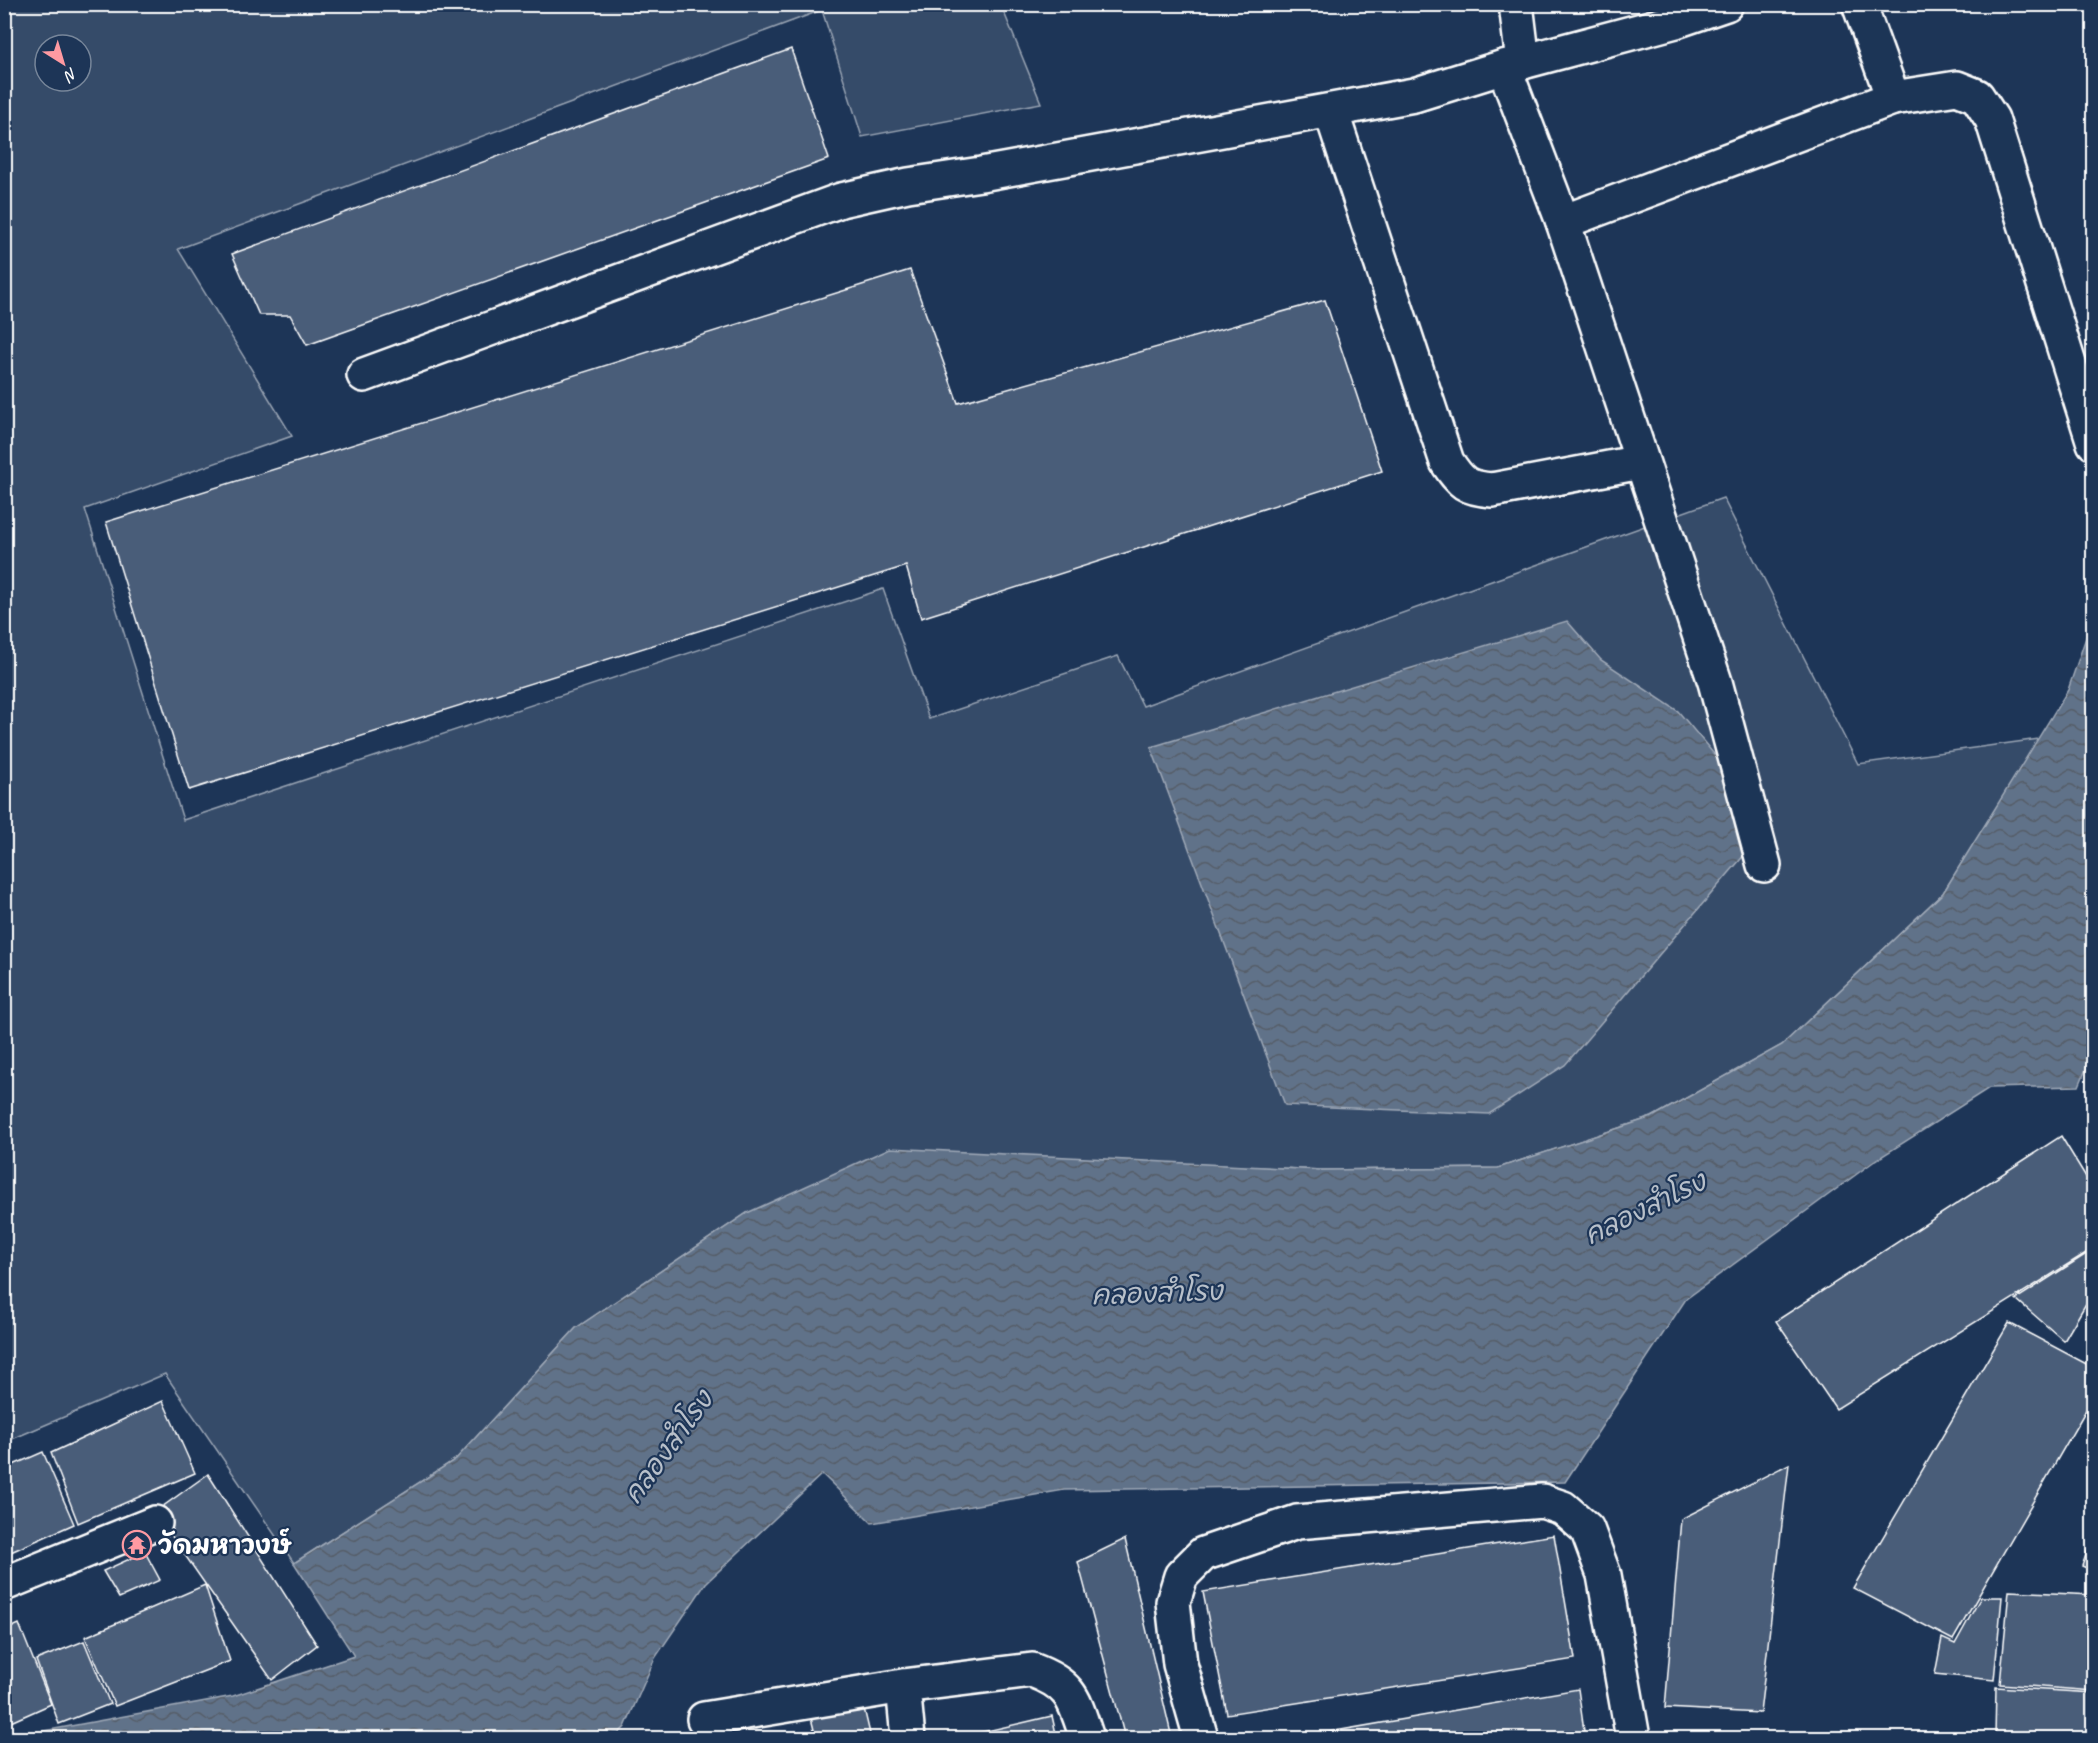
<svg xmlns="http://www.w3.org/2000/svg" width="2098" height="1743" font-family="Caveat,'Playpen Sans Thai',sans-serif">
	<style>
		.grass { fill: #364b69; stroke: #9aa5b4; stroke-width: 1.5; fill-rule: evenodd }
		.water { fill: url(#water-waves); stroke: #a0aab8; stroke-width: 1.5 }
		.building { fill: #4a5d79; stroke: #fff; stroke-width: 1.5 }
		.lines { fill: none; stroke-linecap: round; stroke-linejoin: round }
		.minor-casing { stroke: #fff; stroke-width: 38 }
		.minor { stroke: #1d3557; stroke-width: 33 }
		.labels { text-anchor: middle; stroke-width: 4.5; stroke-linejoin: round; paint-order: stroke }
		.poi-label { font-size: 26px; font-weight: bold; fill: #fff; stroke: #1d3557; text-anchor: start }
		.water-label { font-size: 27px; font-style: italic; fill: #b8c0ca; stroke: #1d3557 }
	</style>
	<defs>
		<pattern id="water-waves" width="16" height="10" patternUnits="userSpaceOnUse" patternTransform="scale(1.5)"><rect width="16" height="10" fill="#617289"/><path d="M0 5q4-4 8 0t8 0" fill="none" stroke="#555d67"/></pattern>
	</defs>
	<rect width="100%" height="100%" fill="#1d3557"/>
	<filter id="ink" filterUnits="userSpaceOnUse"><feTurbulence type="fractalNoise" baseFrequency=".0167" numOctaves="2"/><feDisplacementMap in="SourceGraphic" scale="12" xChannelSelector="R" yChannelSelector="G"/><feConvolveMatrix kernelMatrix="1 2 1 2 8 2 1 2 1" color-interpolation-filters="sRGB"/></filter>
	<g filter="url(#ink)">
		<path class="grass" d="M5 5H1001L1041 103 862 137 822 10 178 249 292 436 85 509 183 820 883 589 929 719 1118 656 1143 706 1723 498 1858 764 2039 739 1943 893 1782 1045 1652 1117 1498 1168 1321 1170 1067 1158 747 1213 576 1328 456 1459 294 1563 165 1374 5 1442ZM45 45H81V81H45Z"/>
		<g class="water">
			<path d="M2093 617 2094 1050 2079 1086 1989 1088 1876 1160 1686 1299 1565 1482 1064 1490 872 1523 822 1474 706 1583 655 1658 625 1727 614 1738H23L33 1733 233 1696 354 1656 294 1563 456 1459 576 1328 747 1213 890 1148 1321 1170 1498 1168 1652 1117 1782 1045 1943 893 2068 690Z"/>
			<path d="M1567 621 1601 660 1678 711 1719 760 1746 853 1565 1065 1489 1114 1285 1105 1151 747Z"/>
		</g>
		<g class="building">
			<path d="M791 49 829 159 307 345 290 315H259L232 254Z"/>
			<path d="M910 270 958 403 1325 300 1382 471 921 618 906 566 189 790 106 522Z"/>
			<path d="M2061 1136 2094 1190V1248L1836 1409 1776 1321Z"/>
			<path d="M2091 1251 2094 1256V1290L2064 1341 2016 1299Z"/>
			<path d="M2009 1323 2094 1368V1396L1953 1640 1853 1588Z"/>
			<path d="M163 1401 195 1473 78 1523 51 1453Z"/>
			<path d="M43 1452 74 1524 4 1555V1469Z"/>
			<path d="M1789 1464 1760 1713 1665 1708 1681 1519Z"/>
			<path d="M208 1474 317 1645 272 1680 155 1512Z"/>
			<path d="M2094 1533V1571L2082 1566Z"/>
			<path d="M1554 1535 1575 1659 1227 1714 1203 1592Z"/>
			<path d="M1125 1539 1172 1738H1125L1078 1562Z"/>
			<path d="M145 1552 160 1580 119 1598 103 1571Z"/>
			<path d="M205 1585 230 1661 115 1706 85 1637Z"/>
			<path d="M2009 1591 2094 1595V1691L2000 1684Z"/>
			<path d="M1981 1597H2002L1994 1680 1935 1674 1942 1638 1955 1644Z"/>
			<path d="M19 1624 51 1704 4 1725V1631Z"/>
			<path d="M84 1641 110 1704 59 1724 36 1660Z"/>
			<path d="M1996 1687 2094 1693V1738H1995Z"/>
			<path d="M1578 1689 1585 1738H1301V1737Z"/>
			<path d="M863 1704 871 1738H816L811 1718Z"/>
			<path d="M1052 1716 1057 1738H975L974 1734Z"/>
		</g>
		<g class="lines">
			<g class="minor-casing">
				<g id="minor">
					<path d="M1516 4 1523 62"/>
					<path d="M1859 4 1893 98 1957 88 1977 96 1992 119 2094 443"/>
					<path d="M1504 67 1563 222 1715 682 1764 865"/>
					<path d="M1331 111 1447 462C1461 483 1466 488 1492 490L1641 462"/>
					<path d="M1563 222 1893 98"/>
					<path d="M364 375 841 200 908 185 981 174 1414 95 1504 67 1676 21 1726 4"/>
					<path d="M4 1584 155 1523"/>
					<path d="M704 1719 903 1686"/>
					<path d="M908 1738 903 1686 1032 1670C1073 1685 1074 1700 1087 1738"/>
					<path d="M1201 1738 1180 1664 1173 1602 1181 1576 1203 1554 1297 1522 1542 1501 1563 1508 1587 1529 1604 1575 1633 1738"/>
				</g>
			</g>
			<use href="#minor" class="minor"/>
		</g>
	</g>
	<defs>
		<g id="temple-ring" transform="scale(1.5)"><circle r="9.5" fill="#1d3557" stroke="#ff9aa2" stroke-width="1.5"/><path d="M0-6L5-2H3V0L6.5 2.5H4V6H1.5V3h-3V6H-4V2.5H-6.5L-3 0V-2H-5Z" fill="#ff9aa2"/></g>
	</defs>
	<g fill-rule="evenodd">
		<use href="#temple-ring" x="137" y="1545"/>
	</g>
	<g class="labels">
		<g class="poi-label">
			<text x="158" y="1554">วัดมหาวงษ์</text>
		</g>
		<g class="water-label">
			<text transform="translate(1645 1208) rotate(-26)" y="9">คลองสำโรง</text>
			<text transform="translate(1157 1293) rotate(-2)" y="9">คลองสำโรง</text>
			<text transform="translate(668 1447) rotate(-54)" y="9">คลองสำโรง</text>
		</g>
	</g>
	<rect width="2098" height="1743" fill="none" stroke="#1d3557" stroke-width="24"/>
	<rect x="12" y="12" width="2074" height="1719" fill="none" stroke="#fff" stroke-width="2" filter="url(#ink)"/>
	<g transform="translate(63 63) rotate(143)"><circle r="28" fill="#1d3557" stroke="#77869a" stroke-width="1.5"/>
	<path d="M0-4.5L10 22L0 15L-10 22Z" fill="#ff9aa2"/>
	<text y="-9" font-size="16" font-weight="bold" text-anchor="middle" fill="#ffffff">N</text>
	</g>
</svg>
